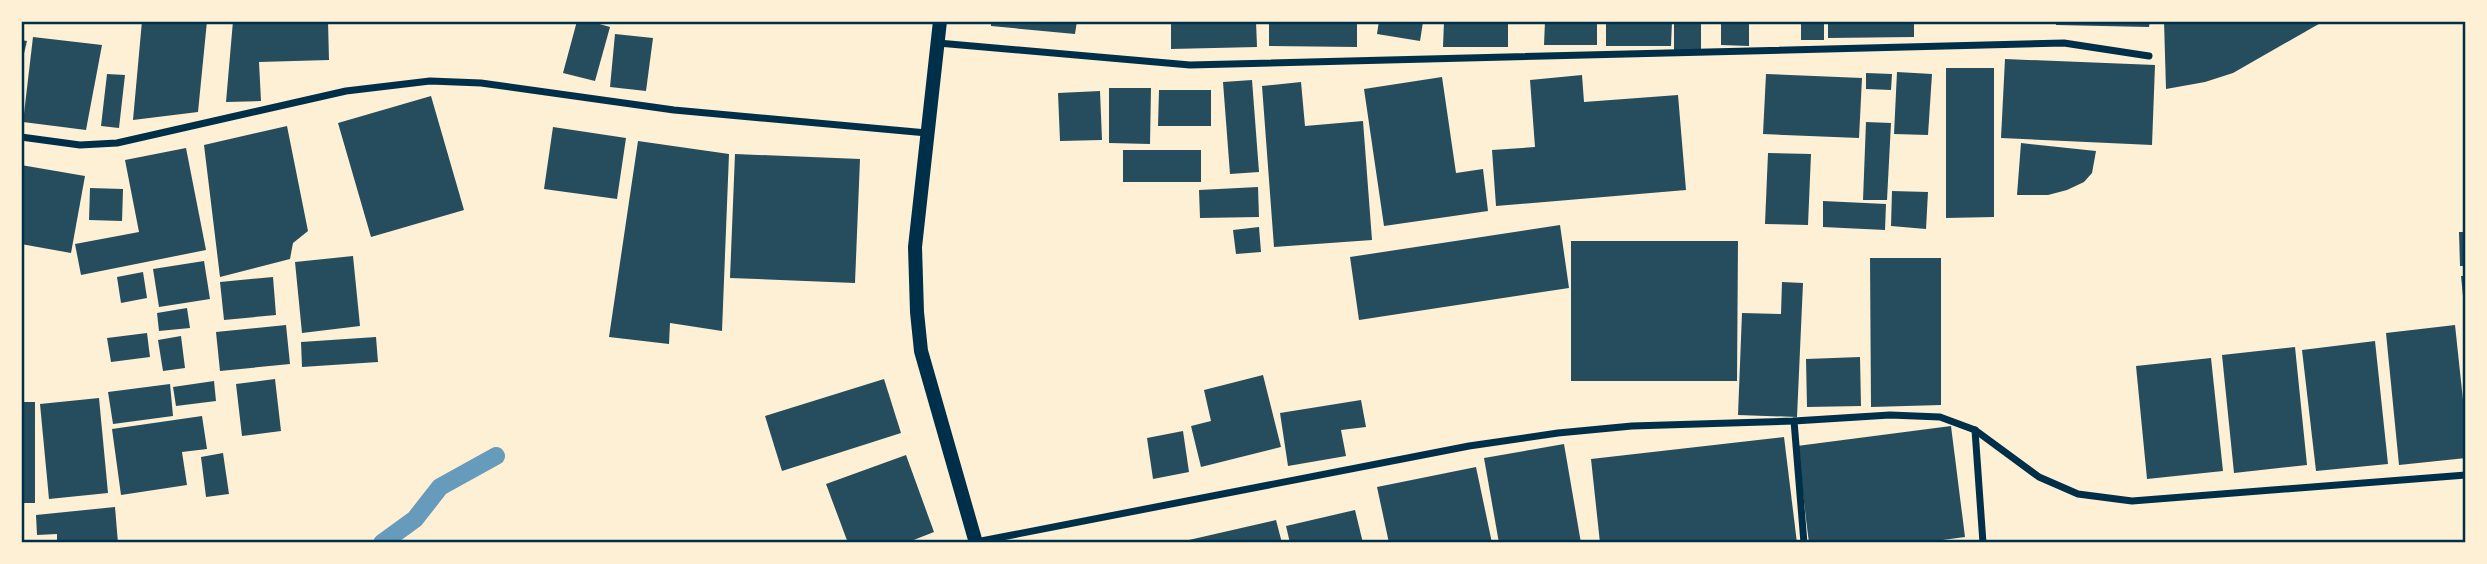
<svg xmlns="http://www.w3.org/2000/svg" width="2487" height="564" font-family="Rubik,sans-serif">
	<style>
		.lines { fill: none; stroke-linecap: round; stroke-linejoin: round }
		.stream { stroke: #669bbc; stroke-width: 18 }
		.building { fill: #264d5e }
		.minor { stroke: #003049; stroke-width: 7 }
		.secondary { stroke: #003049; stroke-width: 14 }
		.neatline { fill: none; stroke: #003049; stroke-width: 2.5 }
	</style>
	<rect width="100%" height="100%" fill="#fdf0d5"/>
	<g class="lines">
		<path class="stream" d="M382 543 415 519 440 487 496 456"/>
	</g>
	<g class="building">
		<path d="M142 21H207L198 112 133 120Z"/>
		<path d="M233 21H328L329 60 259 62 261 101 226 102Z"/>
		<path d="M577 21H589L610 27 595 81 563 73Z"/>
		<path d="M991 21H1077L1075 34 991 26Z"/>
		<path d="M1171 21H1256L1257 47 1171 49Z"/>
		<path d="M1269 21H1357V47L1269 46Z"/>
		<path d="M1379 21 1423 22 1420 41 1377 34Z"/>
		<path d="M1444 21H1508V47H1443Z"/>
		<path d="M1545 21H1597V45H1544Z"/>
		<path d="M1606 21H1672L1671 46H1606Z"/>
		<path d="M1674 21H1701V50L1674 51Z"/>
		<path d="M1721 21H1749V46L1721 45Z"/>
		<rect x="1801" y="21" width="23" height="19"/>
		<path d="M1828 21H1914V37L1828 38Z"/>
		<path d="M2056 21H2150L2149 27 2056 25Z"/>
		<path d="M2164 21H2324L2233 73 2205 82 2166 89Z"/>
		<path d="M615 34 653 38 646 91 610 87Z"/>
		<path d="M33 37 102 45 86 130 23 122Z"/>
		<path d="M21 40 27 41 22 62H21Z"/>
		<path d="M2005 59 2155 65 2152 145 2001 138Z"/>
		<path d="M1946 68H1994V217L1946 218Z"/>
		<path d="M1897 72 1932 74 1928 135 1894 134Z"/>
		<path d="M1866 73 1892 74 1891 90 1866 89Z"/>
		<path d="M107 74 125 75 119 128 101 126Z"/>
		<path d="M1766 74 1862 78 1859 138 1763 134Z"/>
		<path d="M1582 75 1584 102 1678 95 1686 190 1496 206 1492 150 1535 147 1530 80Z"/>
		<path d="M1442 77 1456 173 1483 169 1488 211 1384 226 1364 89Z"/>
		<path d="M1252 80 1259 172 1230 174 1223 82Z"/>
		<path d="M1301 82 1305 126 1363 121 1372 240 1274 247 1262 86Z"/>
		<path d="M1109 88H1151L1150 144 1109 143Z"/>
		<path d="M1159 90H1211V126H1158Z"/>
		<path d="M1100 91 1102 140 1060 141 1058 93Z"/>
		<path d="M431 96 464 210 371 237 338 123Z"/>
		<path d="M1866 122 1891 123 1887 200H1863Z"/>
		<path d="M287 126 308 231 293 243 290 259 220 277 204 145Z"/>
		<path d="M553 127 626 138 617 199 544 189Z"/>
		<path d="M638 141 729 154 722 331 670 323 669 344 609 337Z"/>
		<path d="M2021 143 2096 151 2092 173 2084 182 2067 190 2048 195H2017Z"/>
		<path d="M186 148 206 250 81 275 75 244 139 232 125 160Z"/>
		<rect x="1123" y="150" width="78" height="32"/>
		<path d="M1768 153 1811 154 1808 225 1765 224Z"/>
		<path d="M735 154 860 159 855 283 730 278Z"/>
		<path d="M21 165 85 176 71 253 21 244Z"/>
		<path d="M1258 187 1259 217 1200 218 1199 190Z"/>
		<path d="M90 188 123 189 122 221 89 220Z"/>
		<path d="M1892 191 1928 192 1926 229 1891 226Z"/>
		<path d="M1823 201 1886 204 1885 230 1823 227Z"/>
		<path d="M1560 225 1569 288 1359 320 1350 257Z"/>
		<path d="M1259 227 1261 252 1236 254 1233 230Z"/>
		<path d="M2459 232H2466V266H2460Z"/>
		<path d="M1571 241H1738L1737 381H1571Z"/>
		<path d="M353 256 360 326 302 333 295 262Z"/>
		<path d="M1870 258H1941V405L1871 407Z"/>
		<path d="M204 261 210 299 159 307 153 269Z"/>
		<path d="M143 272 147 298 121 303 117 277Z"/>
		<path d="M2461 276H2466V306H2464Z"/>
		<path d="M273 277 276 315 224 320 220 282Z"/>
		<path d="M1782 282 1803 283 1797 417 1738 415 1742 313 1781 314Z"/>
		<path d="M187 308 190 328 159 331 157 313Z"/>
		<path d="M286 325 290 364 220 371 216 332Z"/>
		<path d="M2455 325 2466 428V458L2399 465 2386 333Z"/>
		<path d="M147 333 150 357 111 362 107 338Z"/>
		<path d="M181 336 185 368 163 371 158 340Z"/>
		<path d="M376 337 378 362 302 367 301 342Z"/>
		<path d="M2375 341 2388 464 2316 471 2302 350Z"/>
		<path d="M2295 347 2307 465 2234 473 2222 355Z"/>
		<path d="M1860 357 1861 406 1807 407 1806 359Z"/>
		<path d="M2211 358 2223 471 2147 479 2136 366Z"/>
		<path d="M1263 375 1281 447 1201 467 1191 426 1211 421 1204 390Z"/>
		<path d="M275 379 281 431 242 436 236 384Z"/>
		<path d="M884 379 901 433 782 471 765 416Z"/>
		<path d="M214 381 216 401 176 406 173 387Z"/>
		<path d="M170 384 173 416 113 424 108 392Z"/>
		<path d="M99 398 108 493 49 499 40 404Z"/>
		<path d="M1361 400 1366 427 1341 430 1346 456 1288 466 1280 413Z"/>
		<rect x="21" y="402" width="14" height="101"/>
		<path d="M202 416 207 449 182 452 187 485 121 495 112 429Z"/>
		<path d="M1951 426 1965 537 1920 543H1809L1797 446Z"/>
		<path d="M1183 431 1189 472 1153 479 1147 438Z"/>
		<path d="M1784 437 1797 543H1600L1591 459Z"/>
		<path d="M1564 444 1581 543H1499L1484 458Z"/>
		<path d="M223 453 229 494 206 497 201 457Z"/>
		<path d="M906 455 934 532 906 543H848L826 484Z"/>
		<path d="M1476 467 1492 543H1389L1377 487Z"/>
		<path d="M115 507 118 543H57V534L37 535 36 515Z"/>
		<path d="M1355 510 1363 543H1290L1286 526Z"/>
		<path d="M1276 520 1282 543H1180V542Z"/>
	</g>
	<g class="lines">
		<g class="minor">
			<path d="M938 43 1190 65 2064 43 2149 56"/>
			<path d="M21 137 80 145 117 143 346 91 430 81 481 83 674 110 927 133"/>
			<path d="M1794 421 1804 543"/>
			<path d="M1975 430 1983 543"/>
			<path d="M976 542 1469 446 1558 433 1632 426 1794 421 1890 415 1940 417 1975 430 2039 477 2078 494 2132 501 2466 475"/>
		</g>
		<path class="secondary" d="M940 21 915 247 917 312 921 351 976 543"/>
	</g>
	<rect width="2487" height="564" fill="none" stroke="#fdf0d5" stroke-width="46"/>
	<rect x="23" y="23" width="2441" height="518" class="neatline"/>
</svg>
